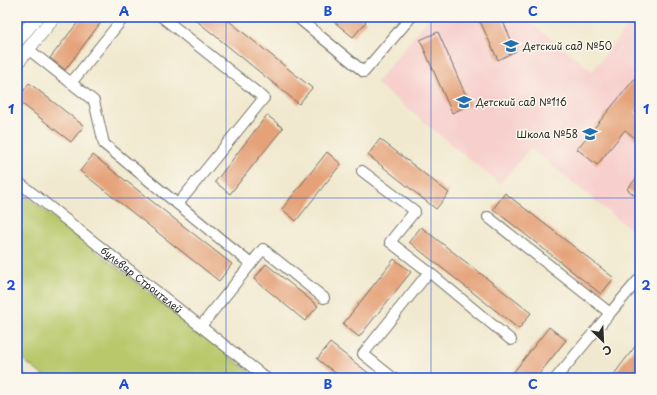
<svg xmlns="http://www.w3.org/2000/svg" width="657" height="395" font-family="'Playpen Sans',sans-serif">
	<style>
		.built { fill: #f7d0ce }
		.green { fill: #b8c86b; stroke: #727a4b }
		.building { fill: #e5a279 }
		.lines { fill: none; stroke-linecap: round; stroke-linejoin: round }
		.minor-casing { stroke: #706e64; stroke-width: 12 }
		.major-casing { stroke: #706e64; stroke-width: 14 }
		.minor { stroke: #fff; stroke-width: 10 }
		.major { stroke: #fff; stroke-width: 13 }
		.grid { fill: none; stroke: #1d4ed8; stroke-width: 1; stroke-opacity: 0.55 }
		.labels { text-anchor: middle; stroke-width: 3; stroke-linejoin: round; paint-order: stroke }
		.poi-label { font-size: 10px; fill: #2b2b2b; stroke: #fbf7ec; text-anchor: start }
		.street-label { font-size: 10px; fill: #2b2b2b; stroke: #fbf7ec }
		.neatline { fill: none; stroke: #1d4ed8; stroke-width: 1.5 }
		.grid-label { font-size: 13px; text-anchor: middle; font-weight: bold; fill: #1d4ed8 }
	</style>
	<rect width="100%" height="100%" fill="#fbf7ec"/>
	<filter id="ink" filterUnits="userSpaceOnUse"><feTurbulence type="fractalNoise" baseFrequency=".025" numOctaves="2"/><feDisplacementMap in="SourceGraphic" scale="8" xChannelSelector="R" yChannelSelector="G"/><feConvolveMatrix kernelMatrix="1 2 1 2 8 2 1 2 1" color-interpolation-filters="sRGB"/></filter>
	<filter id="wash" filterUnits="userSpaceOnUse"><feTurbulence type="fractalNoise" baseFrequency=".012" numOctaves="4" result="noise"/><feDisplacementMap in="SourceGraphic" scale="16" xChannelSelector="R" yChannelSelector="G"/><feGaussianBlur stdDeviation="0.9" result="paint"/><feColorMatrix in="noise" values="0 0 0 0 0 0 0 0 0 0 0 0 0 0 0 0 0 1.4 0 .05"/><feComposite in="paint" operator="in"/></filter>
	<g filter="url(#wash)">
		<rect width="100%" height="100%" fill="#f1e9cf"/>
		<path class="built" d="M430 17H527L530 22 592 71 635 17H640V237L530 148 500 184 376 83Z"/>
		<path class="green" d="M17 189 257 378H46L17 355Z"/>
		<g id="blocks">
			<g class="building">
				<path d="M82 17H105L65 70 50 58Z"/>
				<path d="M192 17H224L312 88 299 104Z"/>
				<path d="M328 17H360L366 22 353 37Z"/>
				<path d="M478 17H501L516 51 498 60Z"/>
				<path d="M438 32 470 105 452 113 420 40Z"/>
				<path d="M640 72V105L635 112 640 116V142L625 130 597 165 577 149Z"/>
				<path d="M29 83 84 126 71 142 17 100Z"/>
				<path d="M267 115 283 128 230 194 215 182Z"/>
				<path d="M380 139 449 193 436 209 368 155Z"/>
				<path d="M327 152 341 164 296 221 282 209Z"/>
				<path d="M93 155 232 264 219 281 80 171Z"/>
				<path d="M640 174V200L627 189Z"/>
				<path d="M505 193 614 278 601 294 493 209Z"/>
				<path d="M421 227 531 313 519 329 409 242Z"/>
				<path d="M394 259 411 272 359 337 343 324Z"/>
				<path d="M266 264 318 306 305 321 254 279Z"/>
				<path d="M549 327 566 340 536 378H509Z"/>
				<path d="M640 340V375L638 378H611Z"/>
				<path d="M330 343 375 378H342L317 359Z"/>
			</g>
		</g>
	</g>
	<g filter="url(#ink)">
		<use href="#blocks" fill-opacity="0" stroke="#706e64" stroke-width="1"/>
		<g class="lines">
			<g class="minor-casing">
				<g id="minor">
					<path d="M162 17 264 98 178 204"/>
					<path d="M297 17 364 72 411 17"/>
					<path d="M28 49 94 101 104 144 251 264"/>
					<path d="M71 83 124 17"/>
					<path d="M362 171 415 211 390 242 429 272"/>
					<path id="s1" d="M17 181 266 378"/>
					<path d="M488 217 610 313 556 378"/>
					<path d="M610 313 640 278"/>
					<path d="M201 326 263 249 324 298"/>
					<path d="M393 378 363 354 429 272 511 340"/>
				</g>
			</g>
			<g class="major-casing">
				<g id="major">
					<path d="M17 41 37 17"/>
					<path d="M17 63 54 17"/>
					<path d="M17 375 21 378"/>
				</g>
			</g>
			<use href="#minor" class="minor"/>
			<use href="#major" class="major"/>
		</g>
	</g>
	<path class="grid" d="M226 17V378M431 17V378M17 198H640"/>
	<defs>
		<g id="school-bare" transform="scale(1.2)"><path d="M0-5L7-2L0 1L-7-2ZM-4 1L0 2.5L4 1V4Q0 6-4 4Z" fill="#1f6fb2" stroke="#fbf7ec" stroke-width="2.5" paint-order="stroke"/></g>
	</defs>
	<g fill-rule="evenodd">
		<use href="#school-bare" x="511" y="46"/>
		<use href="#school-bare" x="464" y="102"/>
		<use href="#school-bare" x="590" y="134"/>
	</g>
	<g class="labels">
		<g class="poi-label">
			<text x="523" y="50">Детский сад №50</text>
			<text x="476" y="106">Детский сад №116</text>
			<text x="578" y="138" text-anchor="end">Школа №58</text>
		</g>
		<g class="street-label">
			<text dy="4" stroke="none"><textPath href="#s1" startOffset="159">бульвар Строителей</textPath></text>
		</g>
	</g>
	<rect width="657" height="395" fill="none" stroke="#fbf7ec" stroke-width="44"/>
	<g transform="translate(603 341) rotate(156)" stroke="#fbf7ec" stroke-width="3" paint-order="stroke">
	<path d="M0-3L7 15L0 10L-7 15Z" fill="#2b2b2b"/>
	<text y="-6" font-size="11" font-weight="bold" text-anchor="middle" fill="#2b2b2b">С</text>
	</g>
	<rect x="22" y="22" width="613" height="351" class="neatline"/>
	<g class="grid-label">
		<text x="124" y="16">A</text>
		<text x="328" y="16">B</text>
		<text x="533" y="16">C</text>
		<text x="11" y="114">1</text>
		<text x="646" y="114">1</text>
		<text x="11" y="290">2</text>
		<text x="646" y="290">2</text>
		<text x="124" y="389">A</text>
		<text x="328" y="389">B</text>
		<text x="533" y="389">C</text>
	</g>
</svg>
